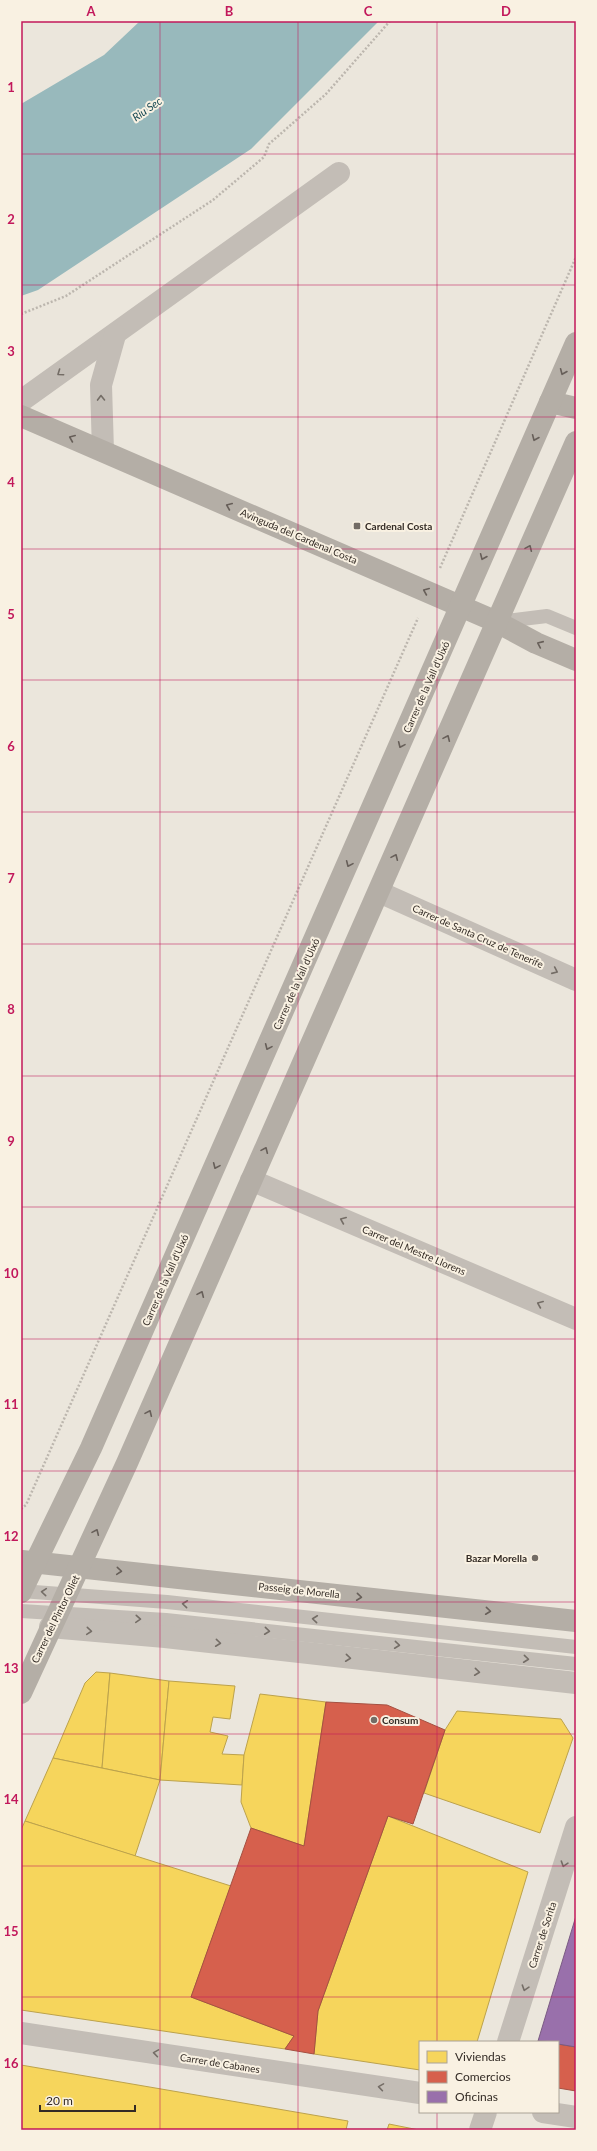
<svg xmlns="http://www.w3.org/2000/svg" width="597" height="2151" font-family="Lato,sans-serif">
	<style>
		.water { fill: #98b9bc }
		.homes { fill: #f6d55c; stroke: #bca24c }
		.shops { fill: #d6604d; stroke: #a55041 }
		.offices { fill: #9970ab; stroke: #7a5b83 }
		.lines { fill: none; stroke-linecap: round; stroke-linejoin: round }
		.path { stroke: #bcb6ae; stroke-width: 2.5; stroke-dasharray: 2 2; stroke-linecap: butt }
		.lane { stroke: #c3bdb6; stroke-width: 14 }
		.street { stroke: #c3bdb6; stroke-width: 22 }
		.secondary { stroke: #b4aea6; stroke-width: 22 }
		.oneway { stroke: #675f59 }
		.oneway2 { stroke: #746d66 }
		.grid { fill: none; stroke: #c2185b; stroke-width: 1; stroke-opacity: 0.55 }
		.poi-dot { fill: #736c65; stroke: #f9f1e2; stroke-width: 1.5 }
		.labels { text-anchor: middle; stroke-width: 4; stroke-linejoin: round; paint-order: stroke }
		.poi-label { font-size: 10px; font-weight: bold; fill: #332b25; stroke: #f9f1e2; text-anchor: start }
		.street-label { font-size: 10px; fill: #332b25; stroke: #f9f1e2 }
		.water-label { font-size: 11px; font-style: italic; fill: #1a4b55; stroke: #f9f1e2 }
		.neatline { fill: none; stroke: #c2185b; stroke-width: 1.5 }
		.grid-label { font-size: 13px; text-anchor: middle; font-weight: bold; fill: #c2185b }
	</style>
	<rect width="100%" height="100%" fill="#ebe6dc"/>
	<path class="water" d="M140 21H379L251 149 38 290 21 296V104L104 55Z"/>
	<g class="homes">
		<path d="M96 1672 110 1673 102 1768 53 1758 85 1683Z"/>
		<path d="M110 1673 169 1681 160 1780 102 1768Z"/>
		<path d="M169 1681 235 1686 230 1719 213 1717 210 1732 228 1736 222 1754 244 1755 242 1785 160 1780Z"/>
		<path d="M260 1694 326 1702 304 1846 251 1828 241 1802 244 1755Z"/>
		<path d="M457 1711 561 1719 573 1738 540 1833 424 1793 445 1730Z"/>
		<path d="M53 1758 160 1780 135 1856 25 1821Z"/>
		<path d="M388 1816 528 1872 477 2042H420V2070L314 2054 318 2011Z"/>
		<path d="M25 1821 231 1886 191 1997 294 2036 285 2049 21 2010V1830Z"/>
		<path d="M21 2065 348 2121 346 2130H21Z"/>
		<path d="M389 2124 419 2130H387Z"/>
	</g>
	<g class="shops">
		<path d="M326 1702 387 1705 445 1730 413 1824 388 1816 318 2011 314 2054 285 2049 294 2036 191 1997 251 1828 304 1846Z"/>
		<path d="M558 2044 576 2047V2091L558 2088Z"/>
	</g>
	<path class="offices" d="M576 1916V2047L558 2044V2042L538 2041Z"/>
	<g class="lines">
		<g class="path">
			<path d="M21 314 66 296 213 200 264 157 269 144 326 94 390 21"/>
			<path d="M440 568 576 257"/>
			<path d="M21 1509 26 1505 418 618"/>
		</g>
		<g class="lane">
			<path d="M497 622 547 616 576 628"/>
			<path d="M21 1591 167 1602 576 1647"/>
			<path d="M21 1611 166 1620 576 1664"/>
		</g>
		<g class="street">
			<path d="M21 401 339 173"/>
			<path d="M103 451 101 385 115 335"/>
			<path d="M379 892 576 980"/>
			<path d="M251 1180 576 1319"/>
			<path d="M50 1627 165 1637 576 1683"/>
			<path d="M21 2033 420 2093"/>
			<path d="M508 2042 576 1827"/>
			<path d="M543 2112 576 2117"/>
			<path d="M480 2130 486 2112"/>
		</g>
		<g class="secondary">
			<path d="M550 402 576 408"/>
			<path d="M21 416 497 622 536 643 576 660"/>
			<path d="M22 1561 576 1621"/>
			<path d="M21 1592 91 1448 576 343"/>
			<path d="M21 1693 127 1463 576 442"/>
		</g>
	</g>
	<defs><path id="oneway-chevron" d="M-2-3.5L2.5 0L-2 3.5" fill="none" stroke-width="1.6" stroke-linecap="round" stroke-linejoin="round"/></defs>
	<g class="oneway">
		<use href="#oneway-chevron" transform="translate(563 372) rotate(113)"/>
		<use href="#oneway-chevron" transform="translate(72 438) rotate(-157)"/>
		<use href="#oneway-chevron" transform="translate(535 438) rotate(113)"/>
		<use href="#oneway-chevron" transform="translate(229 506) rotate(-157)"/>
		<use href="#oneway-chevron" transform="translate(529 548) rotate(-66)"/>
		<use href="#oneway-chevron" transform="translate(483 557) rotate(113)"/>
		<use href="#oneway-chevron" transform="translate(426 591) rotate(-157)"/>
		<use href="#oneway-chevron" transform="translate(540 644) rotate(-156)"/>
		<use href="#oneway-chevron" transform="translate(447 738) rotate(-66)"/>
		<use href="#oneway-chevron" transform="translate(401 745) rotate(114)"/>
		<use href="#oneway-chevron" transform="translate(395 857) rotate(-66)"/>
		<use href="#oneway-chevron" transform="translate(349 864) rotate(114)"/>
		<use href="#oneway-chevron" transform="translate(268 1047) rotate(114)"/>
		<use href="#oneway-chevron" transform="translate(265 1150) rotate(-66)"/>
		<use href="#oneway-chevron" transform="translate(216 1166) rotate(114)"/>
		<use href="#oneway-chevron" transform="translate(201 1294) rotate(-66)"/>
		<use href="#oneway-chevron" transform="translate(149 1413) rotate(-66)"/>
		<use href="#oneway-chevron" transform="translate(96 1532) rotate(-66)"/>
		<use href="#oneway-chevron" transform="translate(119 1571) rotate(5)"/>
		<use href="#oneway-chevron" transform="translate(359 1597) rotate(6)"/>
		<use href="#oneway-chevron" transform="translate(488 1611) rotate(6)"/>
	</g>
	<g class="oneway2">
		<use href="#oneway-chevron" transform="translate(60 373) rotate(145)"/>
		<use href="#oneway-chevron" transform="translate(101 398) rotate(-91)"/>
		<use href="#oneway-chevron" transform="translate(555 971) rotate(24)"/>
		<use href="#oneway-chevron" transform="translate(343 1220) rotate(-157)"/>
		<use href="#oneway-chevron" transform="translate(540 1304) rotate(-157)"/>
		<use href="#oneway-chevron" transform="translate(44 1592) rotate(-175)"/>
		<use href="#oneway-chevron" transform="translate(185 1604) rotate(-174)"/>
		<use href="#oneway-chevron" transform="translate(138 1619) rotate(4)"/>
		<use href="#oneway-chevron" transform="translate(315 1619) rotate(-174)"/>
		<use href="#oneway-chevron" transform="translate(89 1631) rotate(5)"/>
		<use href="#oneway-chevron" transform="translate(267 1631) rotate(6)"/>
		<use href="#oneway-chevron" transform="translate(218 1643) rotate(6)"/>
		<use href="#oneway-chevron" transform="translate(397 1645) rotate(6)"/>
		<use href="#oneway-chevron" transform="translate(348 1658) rotate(6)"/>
		<use href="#oneway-chevron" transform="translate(526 1659) rotate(6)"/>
		<use href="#oneway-chevron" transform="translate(477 1672) rotate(6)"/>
		<use href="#oneway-chevron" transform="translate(564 1864) rotate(108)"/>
		<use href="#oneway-chevron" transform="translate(525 1988) rotate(108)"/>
		<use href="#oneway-chevron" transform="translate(156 2053) rotate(-171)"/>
		<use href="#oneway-chevron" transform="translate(381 2087) rotate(-171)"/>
	</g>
	<path class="grid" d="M160 21V2130M298 21V2130M437 21V2042M21 154H576M21 285H576M21 417H576M21 549H576M21 680H576M21 812H576M21 944H576M21 1076H576M21 1207H576M21 1339H576M21 1471H576M21 1602H576M21 1734H576M21 1866H576M21 1997H576M437 2112V2130"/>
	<g class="poi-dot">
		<rect x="353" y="522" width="8" height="8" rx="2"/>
		<circle cx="535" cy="1558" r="4"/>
		<circle cx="374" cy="1720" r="4"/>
	</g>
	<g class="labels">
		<g class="poi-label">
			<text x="365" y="530">Cardenal Costa</text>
			<text x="527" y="1562" text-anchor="end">Bazar Morella</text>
			<text x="382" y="1724">Consum</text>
		</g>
		<g class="street-label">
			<text transform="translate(299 536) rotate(23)" y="4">Avinguda del Cardenal Costa</text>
			<text transform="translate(426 687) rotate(-66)" y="4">Carrer de la Vall d'Uixó</text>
			<text transform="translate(478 936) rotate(24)" y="4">Carrer de Santa Cruz de Tenerife</text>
			<text transform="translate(296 984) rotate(-66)" y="4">Carrer de la Vall d'Uixó</text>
			<text transform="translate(414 1250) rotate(23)" y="4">Carrer del Mestre Llorens</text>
			<text transform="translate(165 1280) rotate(-66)" y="4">Carrer de la Vall d'Uixó</text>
			<text transform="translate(299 1590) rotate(6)" y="4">Passeig de Morella</text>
			<text transform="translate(55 1619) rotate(-64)" y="4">Carrer del Pintor Oliet</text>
			<text transform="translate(542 1935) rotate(-72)" y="4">Carrer de Sorita</text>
			<text transform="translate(220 2063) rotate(9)" y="4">Carrer de Cabanes</text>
		</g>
		<g class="water-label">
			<text transform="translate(147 109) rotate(-35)" y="4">Riu Sec</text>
		</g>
	</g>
	<rect width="597" height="2151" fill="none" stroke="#f9f1e2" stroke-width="44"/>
	<rect x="419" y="2041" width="140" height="72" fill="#f9f1e2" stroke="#aaa296"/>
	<rect x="427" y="2051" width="20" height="12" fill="#f6d55c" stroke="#aaa296"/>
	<text x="455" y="2061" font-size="12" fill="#332b25">Viviendas</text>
	<rect x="427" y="2071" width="20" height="12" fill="#d6604d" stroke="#aaa296"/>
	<text x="455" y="2081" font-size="12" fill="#332b25">Comercios</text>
	<rect x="427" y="2091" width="20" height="12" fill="#9970ab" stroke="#aaa296"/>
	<text x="455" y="2101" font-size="12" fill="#332b25">Oficinas</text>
	<path d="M40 2105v6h95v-6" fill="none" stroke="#332b25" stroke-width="2"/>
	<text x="46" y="2105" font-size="12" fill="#332b25" stroke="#f9f1e2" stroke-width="3" paint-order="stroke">20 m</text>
	<rect x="22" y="22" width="553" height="2107" class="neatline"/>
	<g class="grid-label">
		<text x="91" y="16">A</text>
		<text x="229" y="16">B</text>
		<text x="368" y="16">C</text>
		<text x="506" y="16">D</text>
		<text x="11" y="92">1</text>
		<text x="11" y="224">2</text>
		<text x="11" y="356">3</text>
		<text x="11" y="487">4</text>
		<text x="11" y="619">5</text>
		<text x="11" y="751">6</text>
		<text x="11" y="883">7</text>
		<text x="11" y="1014">8</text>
		<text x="11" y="1146">9</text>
		<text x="11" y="1278">10</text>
		<text x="11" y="1409">11</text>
		<text x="11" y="1541">12</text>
		<text x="11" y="1673">13</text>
		<text x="11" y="1804">14</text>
		<text x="11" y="1936">15</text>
		<text x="11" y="2068">16</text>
	</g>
</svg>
